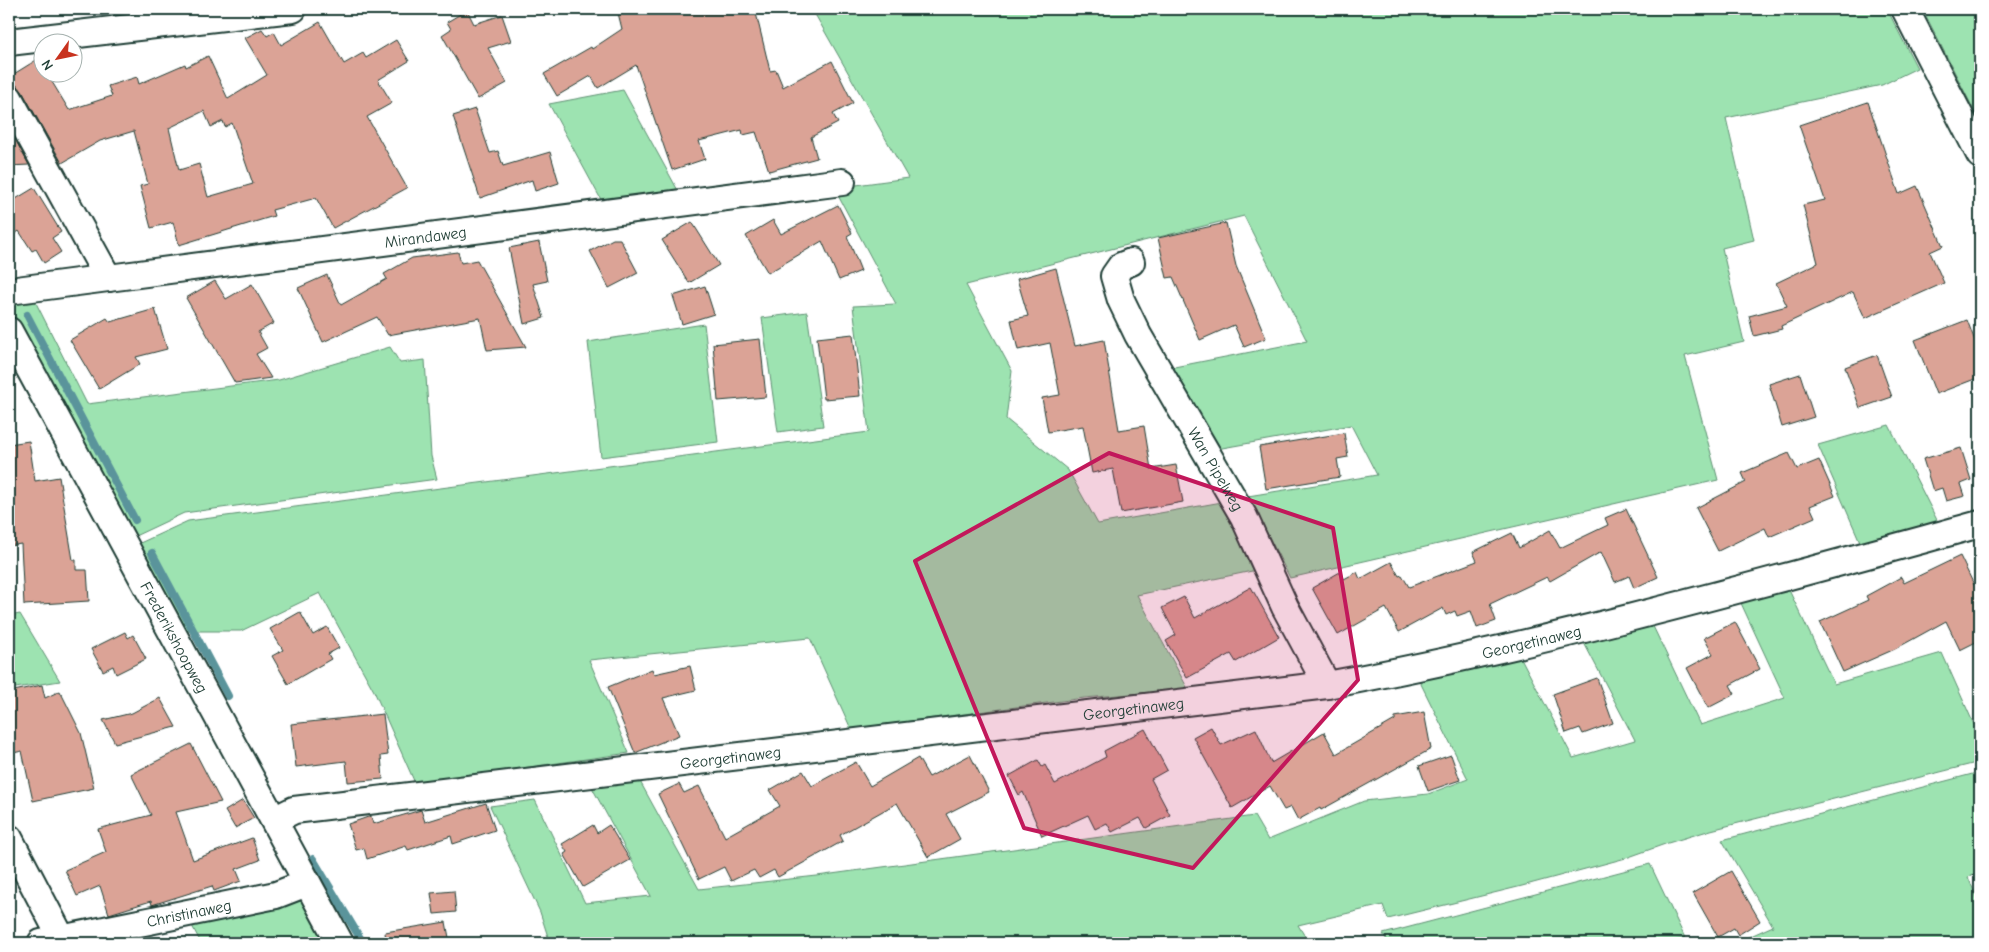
<svg xmlns="http://www.w3.org/2000/svg" width="1989" height="952" font-family="'Comic Neue',sans-serif">
	<style>
		.green { fill: #9de3b1; stroke: #5e9072 }
		.lines { fill: none; stroke-linecap: round; stroke-linejoin: round }
		.stream { stroke: #5a949b; stroke-width: 8 }
		.building { fill: #dba396; stroke: #1f3d34; fill-rule: evenodd }
		.minor-casing { stroke: #1f3d34; stroke-width: 30 }
		.minor { stroke: #fff; stroke-width: 26 }
		.marked { fill: #c2185b; fill-opacity: 0.2; stroke: #c2185b; stroke-width: 4; stroke-linejoin: round }
		.labels { text-anchor: middle; stroke-width: 4; stroke-linejoin: round; paint-order: stroke }
		.street-label { font-size: 16px; fill: #1f3d34; stroke: #fff }
	</style>
	<rect width="100%" height="100%" fill="#fff"/>
	<filter id="ink" filterUnits="userSpaceOnUse"><feTurbulence type="fractalNoise" baseFrequency=".02" numOctaves="2"/><feDisplacementMap in="SourceGraphic" scale="10" xChannelSelector="R" yChannelSelector="G"/><feConvolveMatrix kernelMatrix="1 2 1 2 8 2 1 2 1" color-interpolation-filters="sRGB"/></filter>
	<g filter="url(#ink)">
		<g class="green">
			<path d="M812 9H1887L1917 68 1882 85 1726 118 1754 240 1722 248 1744 342 1685 356 1718 480 1290 578 1248 496 1377 475 1351 425 1211 450 1164 369 1307 341 1244 216 966 285 1012 371 1006 419 1068 470 1098 524 1222 502 1257 570 1137 595 1188 689 1084 698 851 729 810 638 589 660 629 753 415 783 374 691 320 593 241 631H186L140 543 188 521 869 432 853 306 896 304 834 188 908 178Z"/>
			<path d="M1939 9H1980V122L1925 14Z"/>
			<path d="M623 90 681 196 604 205 549 104Z"/>
			<path d="M31 293 87 404 279 380 390 347 400 363 425 360 431 456 437 479 184 513 135 536 9 311 12 301Z"/>
			<path d="M807 312 823 426 778 432 762 318Z"/>
			<path d="M704 324 718 442 601 457 588 342Z"/>
			<path d="M1889 425 1939 524 1861 544 1818 445Z"/>
			<path d="M1788 588 1834 684 1942 653 1980 738V762L1711 830 1668 843 1626 858 1522 886 1388 919 1383 905 1298 925 1309 943H550L540 912 490 806 535 800 585 903 651 896 589 782 637 776 699 889 817 876 1254 816 1268 840 1364 801 1428 794 1468 779 1419 680 1521 658 1573 758 1635 740 1583 641 1651 622 1700 725 1785 698 1740 601Z"/>
			<path d="M20 614 60 681 9 689V616Z"/>
			<path d="M1980 772V873L1968 877 1980 905V943H1735L1773 926 1722 840Z"/>
			<path d="M1650 864 1685 938 1665 943H1389L1383 934Z"/>
			<path d="M303 898 330 943H201L189 920Z"/>
		</g>
		<g class="lines">
			<g class="stream">
				<path d="M27 315 135 520"/>
				<path d="M152 553 228 696"/>
				<path d="M313 859 363 943"/>
			</g>
		</g>
		<g class="building">
			<path d="M617 9H755L770 71 776 70 783 87 832 61 853 103 833 114 838 123 811 137 817 158 769 171 756 132 743 135 742 130 699 141 705 159 672 170 636 65 598 88 591 76 557 96 544 74 591 47 592 49 622 29Z"/>
			<path d="M467 10 474 24 502 15 511 41 488 48 507 83 478 99 442 35 451 29 447 22Z"/>
			<path d="M320 22 344 64 363 53 366 58 396 40 409 61 378 80 392 103 367 117 407 188 333 228 316 198 272 210 274 216 179 245 173 222 151 228 140 186 148 184 134 131 100 141 62 163 22 91 16 85 9 83V77L38 59 42 67V72H46L69 110 112 96 108 86 137 77 139 84 185 64 186 67 208 56 228 99 267 75 245 38 262 29 267 36 274 32 281 45ZM204 111 211 127 223 121 225 127 232 123 253 184 208 197 199 164 179 170 169 128Z"/>
			<path d="M1868 102 1899 194 1917 186 1943 246 1930 252 1944 283 1865 318 1853 292 1781 326 1782 329 1754 336 1749 316 1787 306 1776 283 1818 263 1803 205 1825 200 1799 125Z"/>
			<path d="M475 109 490 153 498 151 503 166 550 152 559 183 535 191 532 180 480 198 453 116Z"/>
			<path d="M15 139 29 165 9 166V140Z"/>
			<path d="M34 188 61 232 52 238 61 252 44 263 36 249 32 251 19 231 9 238V203Z"/>
			<path d="M838 205 852 233 847 236 861 271 839 280 822 241 768 273 746 236 773 220 781 234Z"/>
			<path d="M692 222 719 265 689 283 662 240Z"/>
			<path d="M1226 223 1236 266 1266 338 1244 347 1234 325 1200 340 1173 277 1167 278 1158 238Z"/>
			<path d="M613 239H620L638 273 609 288 590 251Z"/>
			<path d="M539 242 547 281 533 284 544 318 524 324 509 248Z"/>
			<path d="M458 252 461 263 477 260 526 347 487 350 480 318 388 335 377 317 323 342 298 288 327 275 341 305 387 279 384 274 412 258Z"/>
			<path d="M1056 268 1075 346 1104 340 1119 430 1144 426 1151 469 1176 465 1183 502 1121 513 1113 469 1092 473 1083 426 1048 432 1042 398 1060 395 1050 343 1018 350 1011 320 1028 316 1017 279Z"/>
			<path d="M215 281 226 299 252 284 274 323 258 332 267 348 256 354 271 378 235 383 186 298Z"/>
			<path d="M705 286 714 314 682 324 673 296Z"/>
			<path d="M155 309 167 349 136 357 140 364 99 389 70 340 107 318 110 322Z"/>
			<path d="M1967 320 1980 354V377L1936 394 1915 340Z"/>
			<path d="M853 334 860 396 824 399 817 338Z"/>
			<path d="M760 339 766 397 718 401 713 344Z"/>
			<path d="M1877 355 1892 397 1860 408 1845 367Z"/>
			<path d="M1800 374 1814 417 1782 427 1769 384Z"/>
			<path d="M1344 433 1348 457 1337 459 1340 477 1266 489 1259 447Z"/>
			<path d="M29 441 35 481 59 477 73 560H76V570H87L89 601 24 605 21 544 9 546V444Z"/>
			<path d="M1961 448 1971 480 1961 484 1965 496 1946 501 1942 488 1933 491 1923 459Z"/>
			<path d="M1789 453 1797 469 1819 460 1835 496 1810 506 1815 517 1769 537 1765 528 1718 551 1696 508 1746 482 1742 473Z"/>
			<path d="M1626 509 1658 577 1634 588 1629 576 1615 582 1601 552 1550 581 1547 577 1490 604 1496 621 1477 628 1471 611 1457 616 1455 611 1446 615 1443 608 1399 632 1386 608 1338 635 1312 588 1340 572 1344 579 1357 572 1360 579 1391 562 1399 576 1402 575 1409 587 1477 561 1473 552 1512 533 1519 548 1550 530 1560 548 1608 525 1605 518Z"/>
			<path d="M1960 556 1980 597V640L1960 650 1946 621 1895 649 1843 672 1820 622 1868 600 1866 596 1901 577 1904 583Z"/>
			<path d="M1251 587 1279 637 1236 662 1231 654 1187 678 1166 641 1176 635 1162 608 1184 597 1195 618Z"/>
			<path d="M300 612 313 635 327 627 339 648 328 654 331 659 288 684 272 656 283 650 270 629Z"/>
			<path d="M1735 622 1760 669 1730 685 1735 694 1708 708 1687 668 1713 654 1704 638Z"/>
			<path d="M125 632 128 638 133 635 146 659 116 674 113 666 103 671 91 649Z"/>
			<path d="M690 666 696 690 663 698 679 735 635 753 608 687 652 669 654 674Z"/>
			<path d="M1597 678 1613 723 1583 734 1580 728 1566 733 1553 694Z"/>
			<path d="M42 685 45 698 60 691 81 733 94 788 33 801 22 751 9 754V692Z"/>
			<path d="M160 698 176 727 115 743 103 720 132 713Z"/>
			<path d="M1424 712 1431 749 1321 810 1320 808 1298 820 1291 807 1284 810 1270 786 1232 808 1193 737 1211 727 1221 745 1256 729 1271 763 1324 732 1336 754 1395 720V717Z"/>
			<path d="M383 714 388 755 381 756 383 779 348 782 346 761 296 767 291 724Z"/>
			<path d="M1145 729 1167 770 1151 779 1170 815 1146 828 1140 818 1112 832 1107 823 1095 829 1088 815 1042 836 1023 792 1019 795 1009 776 1038 760 1042 767 1045 765 1055 784 1106 757 1104 751Z"/>
			<path d="M191 744 221 802 176 812 193 860 252 838 260 860 236 869 241 881 214 891 212 886 152 905 151 901 109 914 100 886 77 896 65 870 106 852 98 829 151 815 131 774Z"/>
			<path d="M970 755 989 792 946 814 960 839 928 857 897 803 840 835 843 841 778 877 774 870 759 878 754 870 731 881 724 867 699 879 658 794 679 784 684 793 699 786 725 837 780 806 770 790 803 771 812 786 856 762 870 786 918 758 929 777Z"/>
			<path d="M1451 755 1460 780 1428 791 1419 766Z"/>
			<path d="M243 800 254 818 235 828 225 811Z"/>
			<path d="M486 803 495 830 453 844 451 836 408 850 406 846 367 859 364 848 356 850 348 824 371 816 373 824 421 810 425 822Z"/>
			<path d="M593 825 597 833 609 825 630 860 583 887 564 854 567 852 562 844Z"/>
			<path d="M1731 871 1760 921 1738 935 1734 928 1718 937 1693 893Z"/>
			<path d="M454 891 456 912 434 914 431 893Z"/>
			<path d="M446 922 450 943H386L385 932Z"/>
		</g>
		<g class="lines">
			<g class="minor-casing">
				<g id="minor">
					<path d="M1905 9 1980 155"/>
					<path d="M9 42 293 9"/>
					<path d="M9 98 108 278"/>
					<path id="s1" d="M1131 262 1121 266 1114 276 1121 300 1138 335 1244 517 1285 607 1327 685"/>
					<path id="s2" d="M9 291 842 182"/>
					<path id="s3" d="M9 331 340 943"/>
					<path id="s4" d="M274 820 294 810 1327 685C1548 644 1764 583 1980 524"/>
					<path d="M9 838 64 943"/>
					<path id="s5" d="M41 943 276 895 307 883"/>
				</g>
			</g>
			<use href="#minor" class="minor"/>
		</g>
	</g>
	<path class="marked" d="M1109 453 1333 528 1358 680 1193 868 1024 828 915 561Z"/>
	<g class="labels">
		<g class="street-label">
			<text dy="6" stroke="none"><textPath href="#s2" startOffset="420">Mirandaweg</textPath></text>
			<text dy="6" stroke="none"><textPath href="#s1" startOffset="242">Wan Pipelweg</textPath></text>
			<text dy="6" stroke="none"><textPath href="#s3" startOffset="348">Frederikshoopweg</textPath></text>
			<text dy="6" stroke="none"><textPath href="#s4" startOffset="1272">Georgetinaweg</textPath></text>
			<text dy="6" stroke="none"><textPath href="#s4" startOffset="868">Georgetinaweg</textPath></text>
			<text dy="6" stroke="none"><textPath href="#s4" startOffset="462">Georgetinaweg</textPath></text>
			<text dy="6" stroke="none"><textPath href="#s5" startOffset="151">Christinaweg</textPath></text>
		</g>
	</g>
	<rect width="1989" height="952" fill="none" stroke="#fff" stroke-width="30"/>
	<rect x="15" y="15" width="1959" height="922" fill="none" stroke="#1f3d34" stroke-width="2" filter="url(#ink)"/>
	<g transform="translate(58 58) rotate(237)"><circle r="24" fill="#ffffff" stroke="#a5b1ae"/>
	<path d="M0-4L9 19L0 12L-9 19Z" fill="#c8321e"/>
	<text y="-8" font-size="14" font-weight="bold" text-anchor="middle" fill="#1f3d34">N</text>
	</g>
</svg>
